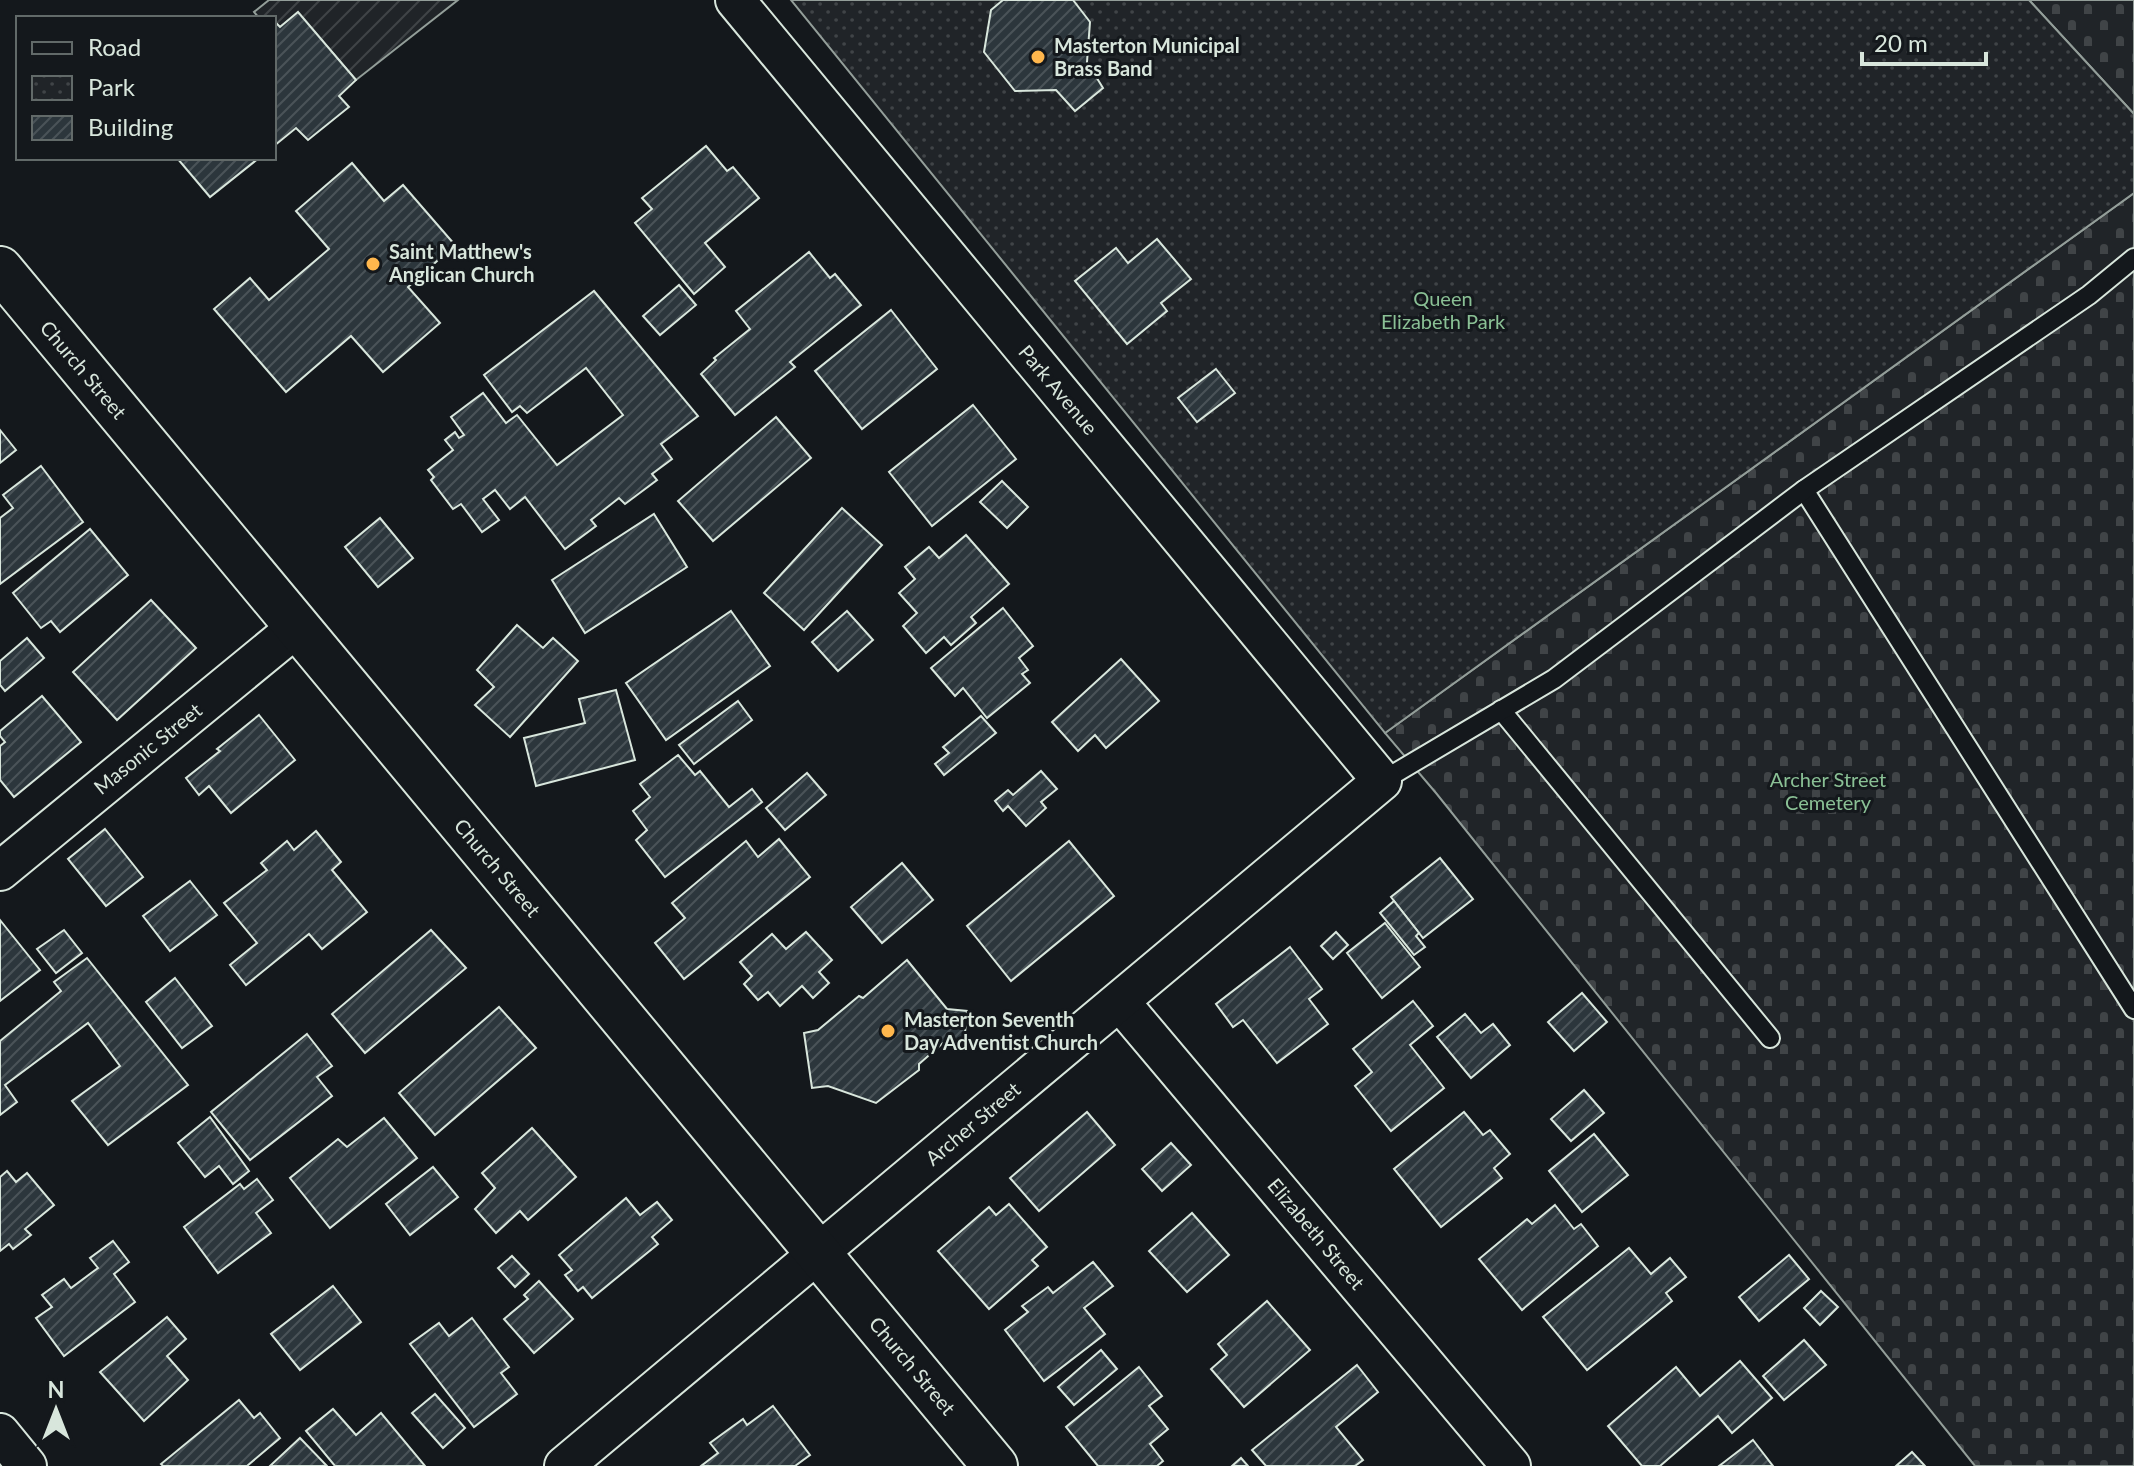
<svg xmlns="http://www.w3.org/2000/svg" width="2134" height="1466" font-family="Lato,sans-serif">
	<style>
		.cemetery { fill: url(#cemetery-stones); stroke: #939e99; stroke-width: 2 }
		.park { fill: url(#park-dots); stroke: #939e99; stroke-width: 2 }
		.garden { fill: url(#garden-furrows); stroke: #939e99; stroke-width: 2 }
		.building { fill: url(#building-hatch); stroke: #d8e6dc; stroke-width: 2 }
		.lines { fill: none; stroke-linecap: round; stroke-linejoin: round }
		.service-casing { stroke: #d8e6dc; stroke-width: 22 }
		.minor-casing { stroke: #d8e6dc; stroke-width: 42 }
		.tertiary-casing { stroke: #d8e6dc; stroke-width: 48 }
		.service { stroke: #14181c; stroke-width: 18 }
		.minor { stroke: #14181c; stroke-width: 38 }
		.tertiary { stroke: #14181c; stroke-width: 44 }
		.poi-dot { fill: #ffb74d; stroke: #14181c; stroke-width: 3 }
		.labels { text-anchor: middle; stroke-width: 6; stroke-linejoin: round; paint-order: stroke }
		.poi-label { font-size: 20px; font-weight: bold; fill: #d8e6dc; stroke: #14181c; text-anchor: start }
		.park-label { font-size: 20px; fill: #8ac095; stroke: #14181c }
		.street-label { font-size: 20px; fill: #d8e6dc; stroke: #14181c }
	</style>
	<defs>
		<pattern id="cemetery-stones" width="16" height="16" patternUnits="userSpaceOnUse" patternTransform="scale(2)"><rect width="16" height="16" fill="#202428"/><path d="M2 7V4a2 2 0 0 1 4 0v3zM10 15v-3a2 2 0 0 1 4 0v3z" fill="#404447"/></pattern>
		<pattern id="park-dots" width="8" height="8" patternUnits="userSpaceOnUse" patternTransform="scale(2)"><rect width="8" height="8" fill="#202428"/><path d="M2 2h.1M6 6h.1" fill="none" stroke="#404447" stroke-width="1.8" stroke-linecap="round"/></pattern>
		<pattern id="garden-furrows" width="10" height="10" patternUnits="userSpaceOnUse" patternTransform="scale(2)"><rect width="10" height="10" fill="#202428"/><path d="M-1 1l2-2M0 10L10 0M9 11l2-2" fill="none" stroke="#404447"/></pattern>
		<pattern id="building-hatch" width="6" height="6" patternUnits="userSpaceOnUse" patternTransform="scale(2)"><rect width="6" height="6" fill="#2c363c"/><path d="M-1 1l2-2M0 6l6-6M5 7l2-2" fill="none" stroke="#4a5358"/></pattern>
	</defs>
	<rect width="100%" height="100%" fill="#14181c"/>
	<g class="cemetery">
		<path d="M2029 0H2134V114Z"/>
		<path d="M2134 193V1466H1975L1436 793 1385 733Z"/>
	</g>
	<path class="park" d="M791 0H2029L2134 114V193L1385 733Z"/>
	<path class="garden" d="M269 0H458L356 80 298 13 280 27 274 21V18H259L254 12Z"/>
	<g class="building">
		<path d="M1003 0H1073L1090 22 1087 62 1103 88 1075 111 1056 90 1015 91 984 52 991 10Z"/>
		<path d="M298 12 356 80 339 96 349 107 308 140 296 128 274 146V21L280 27Z"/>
		<path d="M706 146 727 171 733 167 759 198 705 243 725 267 694 294 635 223 652 209 642 198Z"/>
		<path d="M177 158H259L210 197Z"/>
		<path d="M352 163 384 201 403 185 455 245 408 287 440 323 383 372 351 336 286 392 214 309 250 278 269 300 329 249 296 211Z"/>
		<path d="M1157 239 1191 279 1161 303 1167 311 1127 344 1075 281 1116 248 1128 263Z"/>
		<path d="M809 252 830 278 835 274 861 305 790 362 795 367 735 415 701 374 716 360 714 358 750 329 736 311Z"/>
		<path d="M679 285 696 305 660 335 643 316Z"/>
		<path d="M594 291 698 416 661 444 672 459 652 474 657 480 625 504 619 498 591 520 596 526 565 549 525 497 510 509 495 490 483 499 499 520 482 532 461 504 453 509 431 480 434 477 428 470 453 450 445 440 455 432 459 438 464 435 451 417 483 393 506 423 517 415 557 465 623 415 586 368 527 413 520 406 512 412 484 375Z"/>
		<path d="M891 310 937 369 862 429 815 371Z"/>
		<path d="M1216 369 1235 393 1197 422 1178 398Z"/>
		<path d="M973 405 1016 459 932 526 889 472Z"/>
		<path d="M776 417 811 458 713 541 678 501Z"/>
		<path d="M0 430 16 450 0 463Z"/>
		<path d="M41 466 83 522 0 584V518L13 508 3 495Z"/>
		<path d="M1002 481 1028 507 1007 528 980 502Z"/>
		<path d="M842 508 882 545 804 630 764 593Z"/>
		<path d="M654 514 687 567 585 633 552 580Z"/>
		<path d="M380 518 413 558 378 587 345 547Z"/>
		<path d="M90 529 128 575 60 632 51 621 41 628 13 593Z"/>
		<path d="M966 535 1009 584 971 617 976 623 951 645 944 637 926 653 903 626 917 613 899 593 915 579 905 567 929 547 939 558Z"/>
		<path d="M151 600 196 648 117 720 73 672Z"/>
		<path d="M1003 608 1033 646 1019 658 1028 670 1022 674 1030 683 987 718 963 688 955 696 931 668Z"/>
		<path d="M731 611 770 666 666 740 626 683Z"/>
		<path d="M847 611 873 640 838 671 812 642Z"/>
		<path d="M517 625 543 648 553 638 578 661 510 737 475 705 494 687 477 670Z"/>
		<path d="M27 638 44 658 5 691 0 685V661Z"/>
		<path d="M1121 659 1159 701 1106 748 1095 735 1078 751 1052 722Z"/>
		<path d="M616 690 635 760 536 786 524 738 585 723 579 699Z"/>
		<path d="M42 696 81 742 14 797 0 780V746L5 742 0 736V731Z"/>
		<path d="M738 701 752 720 694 764 679 745Z"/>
		<path d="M259 715 295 760 231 813 209 786 199 795 186 778 220 751 217 749Z"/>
		<path d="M981 716 996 733 944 775 935 764 949 753 943 747Z"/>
		<path d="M678 755 695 775 700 771 729 807 752 789 762 802 665 877 636 840 647 830 633 811 650 797 640 784Z"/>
		<path d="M1041 771 1057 789 1041 802 1046 808 1026 826 1008 806 1003 811 995 801 1008 790 1013 795Z"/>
		<path d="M807 773 826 795 785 830 766 808Z"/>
		<path d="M105 829 143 877 106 906 68 859Z"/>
		<path d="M316 831 341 862 332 870 367 912 322 949 309 934 246 985 230 965 257 943 224 903 267 870 261 863 287 841 294 850Z"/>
		<path d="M779 839 810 877 684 979 655 943 685 918 672 903 746 841 758 857Z"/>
		<path d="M1069 841 1114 896 1011 981 967 926Z"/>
		<path d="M1440 858 1473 899 1423 938 1391 897Z"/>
		<path d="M902 863 933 900 882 943 851 907Z"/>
		<path d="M190 881 217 915 170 951 143 916Z"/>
		<path d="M1394 901 1419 933 1416 936 1425 947 1414 955 1380 913Z"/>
		<path d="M0 920 40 970 0 1001Z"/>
		<path d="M1385 923 1420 967 1382 998 1347 953Z"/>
		<path d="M64 930 82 953 56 973 37 949Z"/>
		<path d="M431 930 466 968 365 1053 332 1014Z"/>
		<path d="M806 932 832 960 819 972 829 983 813 998 802 986 780 1006 768 992 758 1000 744 984 752 976 740 962 772 934 786 949Z"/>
		<path d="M1336 932 1348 945 1333 959 1321 946Z"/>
		<path d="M1290 947 1322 989 1309 999 1328 1024 1277 1063 1243 1020 1233 1027 1216 1004Z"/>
		<path d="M87 958 188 1085 108 1145 72 1101 120 1066 88 1023 5 1085 17 1102 0 1115V1041L61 991 54 982Z"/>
		<path d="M907 960 947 1009 967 1011 964 1044 943 1043 919 1064V1070L876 1103 828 1086 812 1088 804 1033 818 1030 859 996 863 998Z"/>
		<path d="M175 978 212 1026 182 1048 146 1002Z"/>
		<path d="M1582 993 1607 1022 1574 1051 1548 1022Z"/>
		<path d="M1413 1001 1433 1026 1410 1045 1444 1088 1391 1131 1355 1086 1372 1072 1353 1049Z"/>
		<path d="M499 1007 536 1048 435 1135 399 1093Z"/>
		<path d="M1465 1014 1481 1033 1493 1024 1510 1045 1471 1078 1437 1037Z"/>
		<path d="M307 1034 332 1066 317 1077 332 1096 250 1160 211 1112Z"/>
		<path d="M1584 1090 1604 1113 1571 1141 1551 1119Z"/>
		<path d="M1087 1112 1115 1145 1039 1211 1010 1178Z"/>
		<path d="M1464 1112 1483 1135 1490 1130 1510 1154 1494 1168 1502 1178 1441 1227 1394 1169Z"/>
		<path d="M210 1117 249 1171 233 1184 219 1166 205 1177 178 1143Z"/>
		<path d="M384 1118 417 1158 330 1228 290 1178 338 1139 347 1147Z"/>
		<path d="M532 1128 576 1177 528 1220 520 1211 496 1233 475 1209 495 1188 482 1173Z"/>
		<path d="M1594 1134 1628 1175 1582 1212 1549 1171Z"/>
		<path d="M1171 1143 1191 1165 1162 1191 1142 1169Z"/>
		<path d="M433 1167 458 1197 410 1235 386 1204Z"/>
		<path d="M7 1171 16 1182 27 1173 54 1205 25 1229 31 1235 13 1249 9 1244 0 1251V1177Z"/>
		<path d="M257 1179 273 1200 256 1213 271 1233 218 1273 184 1227 240 1184 244 1189Z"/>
		<path d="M626 1198 640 1215 657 1202 672 1220 652 1237 658 1244 592 1298 583 1287 578 1291 565 1275 572 1270 559 1255Z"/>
		<path d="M1009 1204 1047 1247 1032 1260 1038 1266 989 1309 938 1251 989 1207 996 1215Z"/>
		<path d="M1555 1205 1574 1229 1581 1224 1598 1246 1522 1310 1479 1259 1527 1219 1532 1224Z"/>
		<path d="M1192 1213 1229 1255 1187 1292 1149 1251Z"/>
		<path d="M113 1241 129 1262 114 1274 135 1302 64 1356 36 1318 52 1307 42 1295 64 1279 71 1288 98 1268 90 1258Z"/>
		<path d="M1629 1248 1651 1274 1670 1258 1686 1277 1666 1293 1672 1301 1587 1370 1543 1317Z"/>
		<path d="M1789 1255 1809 1279 1759 1321 1739 1297Z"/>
		<path d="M512 1256 529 1274 515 1287 498 1268Z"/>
		<path d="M1093 1262 1113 1286 1084 1308 1105 1334 1044 1381 1005 1330 1028 1312 1022 1306 1048 1287 1053 1293Z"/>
		<path d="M539 1281 573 1319 534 1353 504 1319 528 1299 524 1295Z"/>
		<path d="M333 1286 361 1322 300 1370 271 1334Z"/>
		<path d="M1821 1291 1838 1307 1820 1325 1804 1308Z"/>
		<path d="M1267 1301 1310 1350 1244 1407 1211 1369 1227 1355 1218 1344Z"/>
		<path d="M167 1317 186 1339 167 1356 188 1380 144 1421 100 1372Z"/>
		<path d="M472 1318 509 1367 501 1373 517 1394 474 1427 410 1344 439 1323 449 1336Z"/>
		<path d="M1804 1340 1826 1365 1784 1400 1763 1376Z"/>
		<path d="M1101 1350 1117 1369 1074 1405 1058 1387Z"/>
		<path d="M1740 1361 1772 1398 1732 1433 1718 1416 1660 1466H1642L1608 1426 1676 1367 1700 1396Z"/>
		<path d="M1357 1365 1378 1392 1336 1427 1363 1460 1355 1466H1266L1252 1450Z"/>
		<path d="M1139 1367 1162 1396 1149 1406 1168 1429 1150 1444 1163 1461 1157 1466H1098L1066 1427Z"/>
		<path d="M435 1394 465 1428 443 1448 412 1413Z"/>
		<path d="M239 1400 254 1418 260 1413 280 1438 247 1466H163L161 1464Z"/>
		<path d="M773 1406 810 1455 795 1466H701L718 1453 710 1443 743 1419 747 1425Z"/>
		<path d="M333 1409 356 1435 381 1413 425 1466H335L306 1431Z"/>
		<path d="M300 1438 327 1466H270Z"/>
		<path d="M1753 1440 1773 1466H1719L1723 1463Z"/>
		<path d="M1912 1452 1925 1466H1896Z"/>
		<path d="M1241 1458 1248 1466H1232Z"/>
	</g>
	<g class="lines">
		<g class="service-casing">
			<g id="service">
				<path d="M1804 490 2134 1009"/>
				<path d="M1501 710 1770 1038"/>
				<path d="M1382 781 1554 679 1804 490 2089 295 2134 258"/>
			</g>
		</g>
		<g class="minor-casing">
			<g id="minor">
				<path d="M0 871 296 628"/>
				<path d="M1120 1002 1511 1466"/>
				<path d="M0 1433 27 1466"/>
				<path d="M564 1466 1382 781 735 0"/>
			</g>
		</g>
		<g class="tertiary-casing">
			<path id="tertiary" d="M0 269 995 1466"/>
		</g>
		<use href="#service" class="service"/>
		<use href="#minor" class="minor"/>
		<use href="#tertiary" class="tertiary"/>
	</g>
	<g class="poi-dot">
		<circle cx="1038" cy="57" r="8"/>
		<circle cx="373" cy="264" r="8"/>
		<circle cx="888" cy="1031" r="8"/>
	</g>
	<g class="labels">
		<g class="poi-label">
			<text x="1054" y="53">Masterton Municipal<tspan x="1054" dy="23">Brass Band</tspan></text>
			<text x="389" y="259">Saint Matthew's<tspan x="389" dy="23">Anglican Church</tspan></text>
			<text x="904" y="1027">Masterton Seventh<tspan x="904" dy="23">Day Adventist Church</tspan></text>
		</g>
		<g class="park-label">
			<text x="1443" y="306">Queen<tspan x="1443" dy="23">Elizabeth Park</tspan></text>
			<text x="1828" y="787">Archer Street<tspan x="1828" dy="23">Cemetery</tspan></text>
		</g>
		<g class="street-label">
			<text transform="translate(83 370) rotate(50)" y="7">Church Street</text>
			<text transform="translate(1058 390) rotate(50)" y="7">Park Avenue</text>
			<text transform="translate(148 749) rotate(-39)" y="7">Masonic Street</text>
			<text transform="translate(497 868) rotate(50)" y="7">Church Street</text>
			<text transform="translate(973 1124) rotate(-40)" y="7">Archer Street</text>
			<text transform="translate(1316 1234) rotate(50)" y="7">Elizabeth Street</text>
			<text transform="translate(912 1366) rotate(50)" y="7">Church Street</text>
		</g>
	</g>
	<rect x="16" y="16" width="260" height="144" fill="#14181c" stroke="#626a69" stroke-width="2"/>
	<rect x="32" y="42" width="40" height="12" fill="#14181c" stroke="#626a69" stroke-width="2"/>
	<text x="88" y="56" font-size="24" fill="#d8e6dc">Road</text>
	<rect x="32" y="76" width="40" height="24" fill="url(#park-dots)" stroke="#626a69" stroke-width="2"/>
	<text x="88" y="96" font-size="24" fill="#d8e6dc">Park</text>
	<rect x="32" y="116" width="40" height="24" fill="url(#building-hatch)" stroke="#626a69" stroke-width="2"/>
	<text x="88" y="136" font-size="24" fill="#d8e6dc">Building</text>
	<g transform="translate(56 1410)" stroke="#14181c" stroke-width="6" paint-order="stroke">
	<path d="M0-6L14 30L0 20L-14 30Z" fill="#d8e6dc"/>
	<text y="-12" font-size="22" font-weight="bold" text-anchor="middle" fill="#d8e6dc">N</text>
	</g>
	<path d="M1862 52v12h124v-12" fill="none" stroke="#d8e6dc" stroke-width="4"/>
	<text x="1874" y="52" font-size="24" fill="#d8e6dc" stroke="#14181c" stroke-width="6" paint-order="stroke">20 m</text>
</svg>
